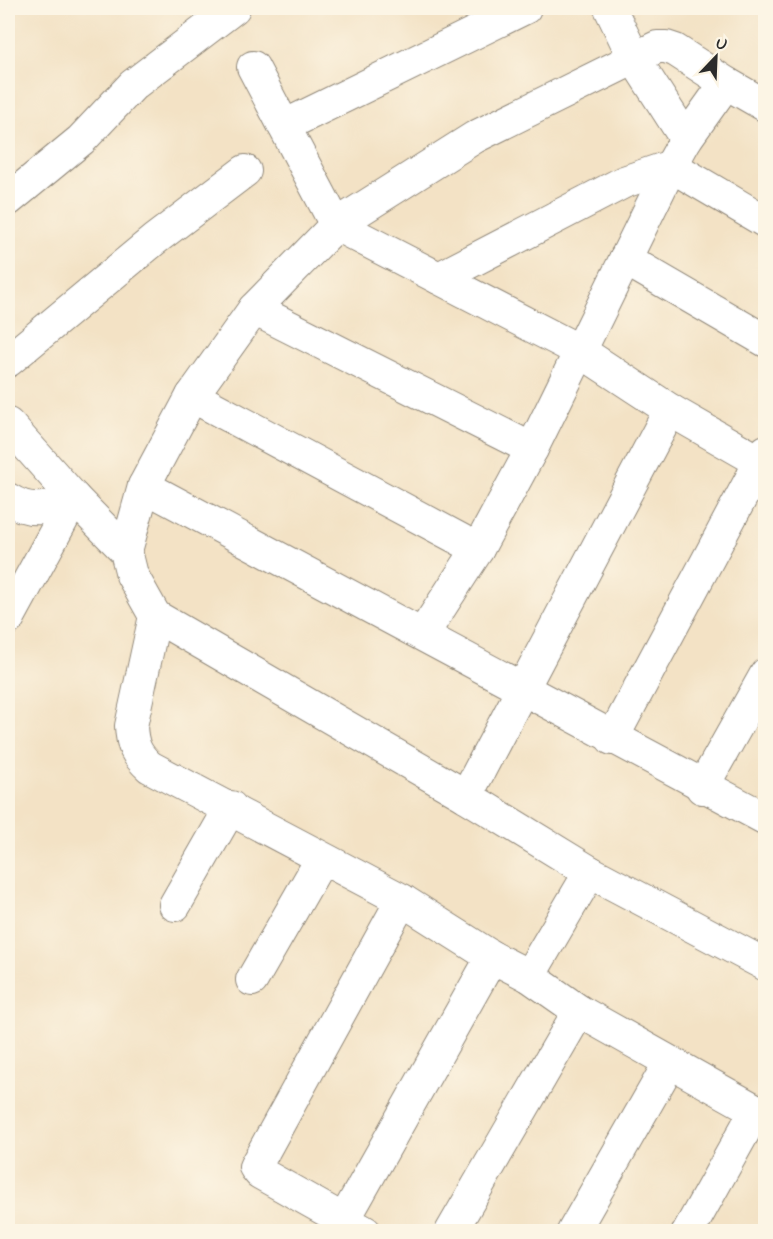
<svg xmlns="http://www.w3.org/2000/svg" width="773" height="1239" font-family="Mynerve,sans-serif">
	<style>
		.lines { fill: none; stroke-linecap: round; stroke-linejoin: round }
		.minor-casing { stroke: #8f8678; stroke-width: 34 }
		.minor { stroke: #fff; stroke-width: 32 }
	</style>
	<rect width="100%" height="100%" fill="#fcf5e5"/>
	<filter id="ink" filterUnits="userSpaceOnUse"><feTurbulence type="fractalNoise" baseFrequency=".0167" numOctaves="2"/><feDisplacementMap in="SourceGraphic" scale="12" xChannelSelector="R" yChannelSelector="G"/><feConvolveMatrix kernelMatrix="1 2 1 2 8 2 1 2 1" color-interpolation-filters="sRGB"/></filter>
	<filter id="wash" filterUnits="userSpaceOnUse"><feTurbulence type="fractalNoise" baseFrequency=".008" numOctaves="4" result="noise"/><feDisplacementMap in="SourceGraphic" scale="24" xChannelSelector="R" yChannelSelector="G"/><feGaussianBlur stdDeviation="1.35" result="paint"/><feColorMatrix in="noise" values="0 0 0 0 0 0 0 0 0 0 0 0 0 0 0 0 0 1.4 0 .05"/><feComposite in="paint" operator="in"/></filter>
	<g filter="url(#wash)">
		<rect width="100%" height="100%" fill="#f3e2c5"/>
	</g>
	<g filter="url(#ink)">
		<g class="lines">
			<g class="minor-casing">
				<g id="minor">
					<path d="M610 8 634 58 686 139"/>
					<path d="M253 67 336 225 475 137 657 47H666L675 50 726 83"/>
					<path d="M284 126 525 8"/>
					<path d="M671 166 766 222"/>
					<path d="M8 200 81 140 133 85 234 8"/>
					<path d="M625 259 766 341"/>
					<path d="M439 278 624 182 671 166"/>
					<path d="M254 309 532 449"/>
					<path d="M8 361 154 240 245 171"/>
					<path d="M192 396 478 549"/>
					<path d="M8 424 74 498 126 551 132 575 155 616 466 796 590 872 766 965"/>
					<path d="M144 486 766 819"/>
					<path d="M8 499C31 514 50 509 74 498"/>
					<path d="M126 551 144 486 192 396 254 309 336 225 580 351 670 410 766 465"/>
					<path d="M155 616 131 726C132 745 136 755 150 767L402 900 492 957 529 976 579 1011 766 1116"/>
					<path d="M8 619 74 498"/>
					<path d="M423 634 478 549 532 449 671 166 686 139 726 83 766 106"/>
					<path d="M612 739 766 451"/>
					<path d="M702 788 766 674"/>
					<path d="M466 796 670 410"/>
					<path d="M175 905 231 807"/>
					<path d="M529 976 590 872"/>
					<path d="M252 980 321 860"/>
					<path d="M344 1220 492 957"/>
					<path d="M365 1232 260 1173 255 1167 402 900"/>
					<path d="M451 1232 579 1011"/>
					<path d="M573 1232 669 1064"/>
					<path d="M688 1232 756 1110"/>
				</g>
			</g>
			<use href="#minor" class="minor"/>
		</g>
	</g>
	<rect width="773" height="1239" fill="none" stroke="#fcf5e5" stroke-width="30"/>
	<g transform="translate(716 57) rotate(23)" stroke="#fcf5e5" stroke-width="4.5" paint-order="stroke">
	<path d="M0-4.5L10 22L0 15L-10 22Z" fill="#2b2b2b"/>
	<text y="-9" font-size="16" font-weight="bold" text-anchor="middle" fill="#2b2b2b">U</text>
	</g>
</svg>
